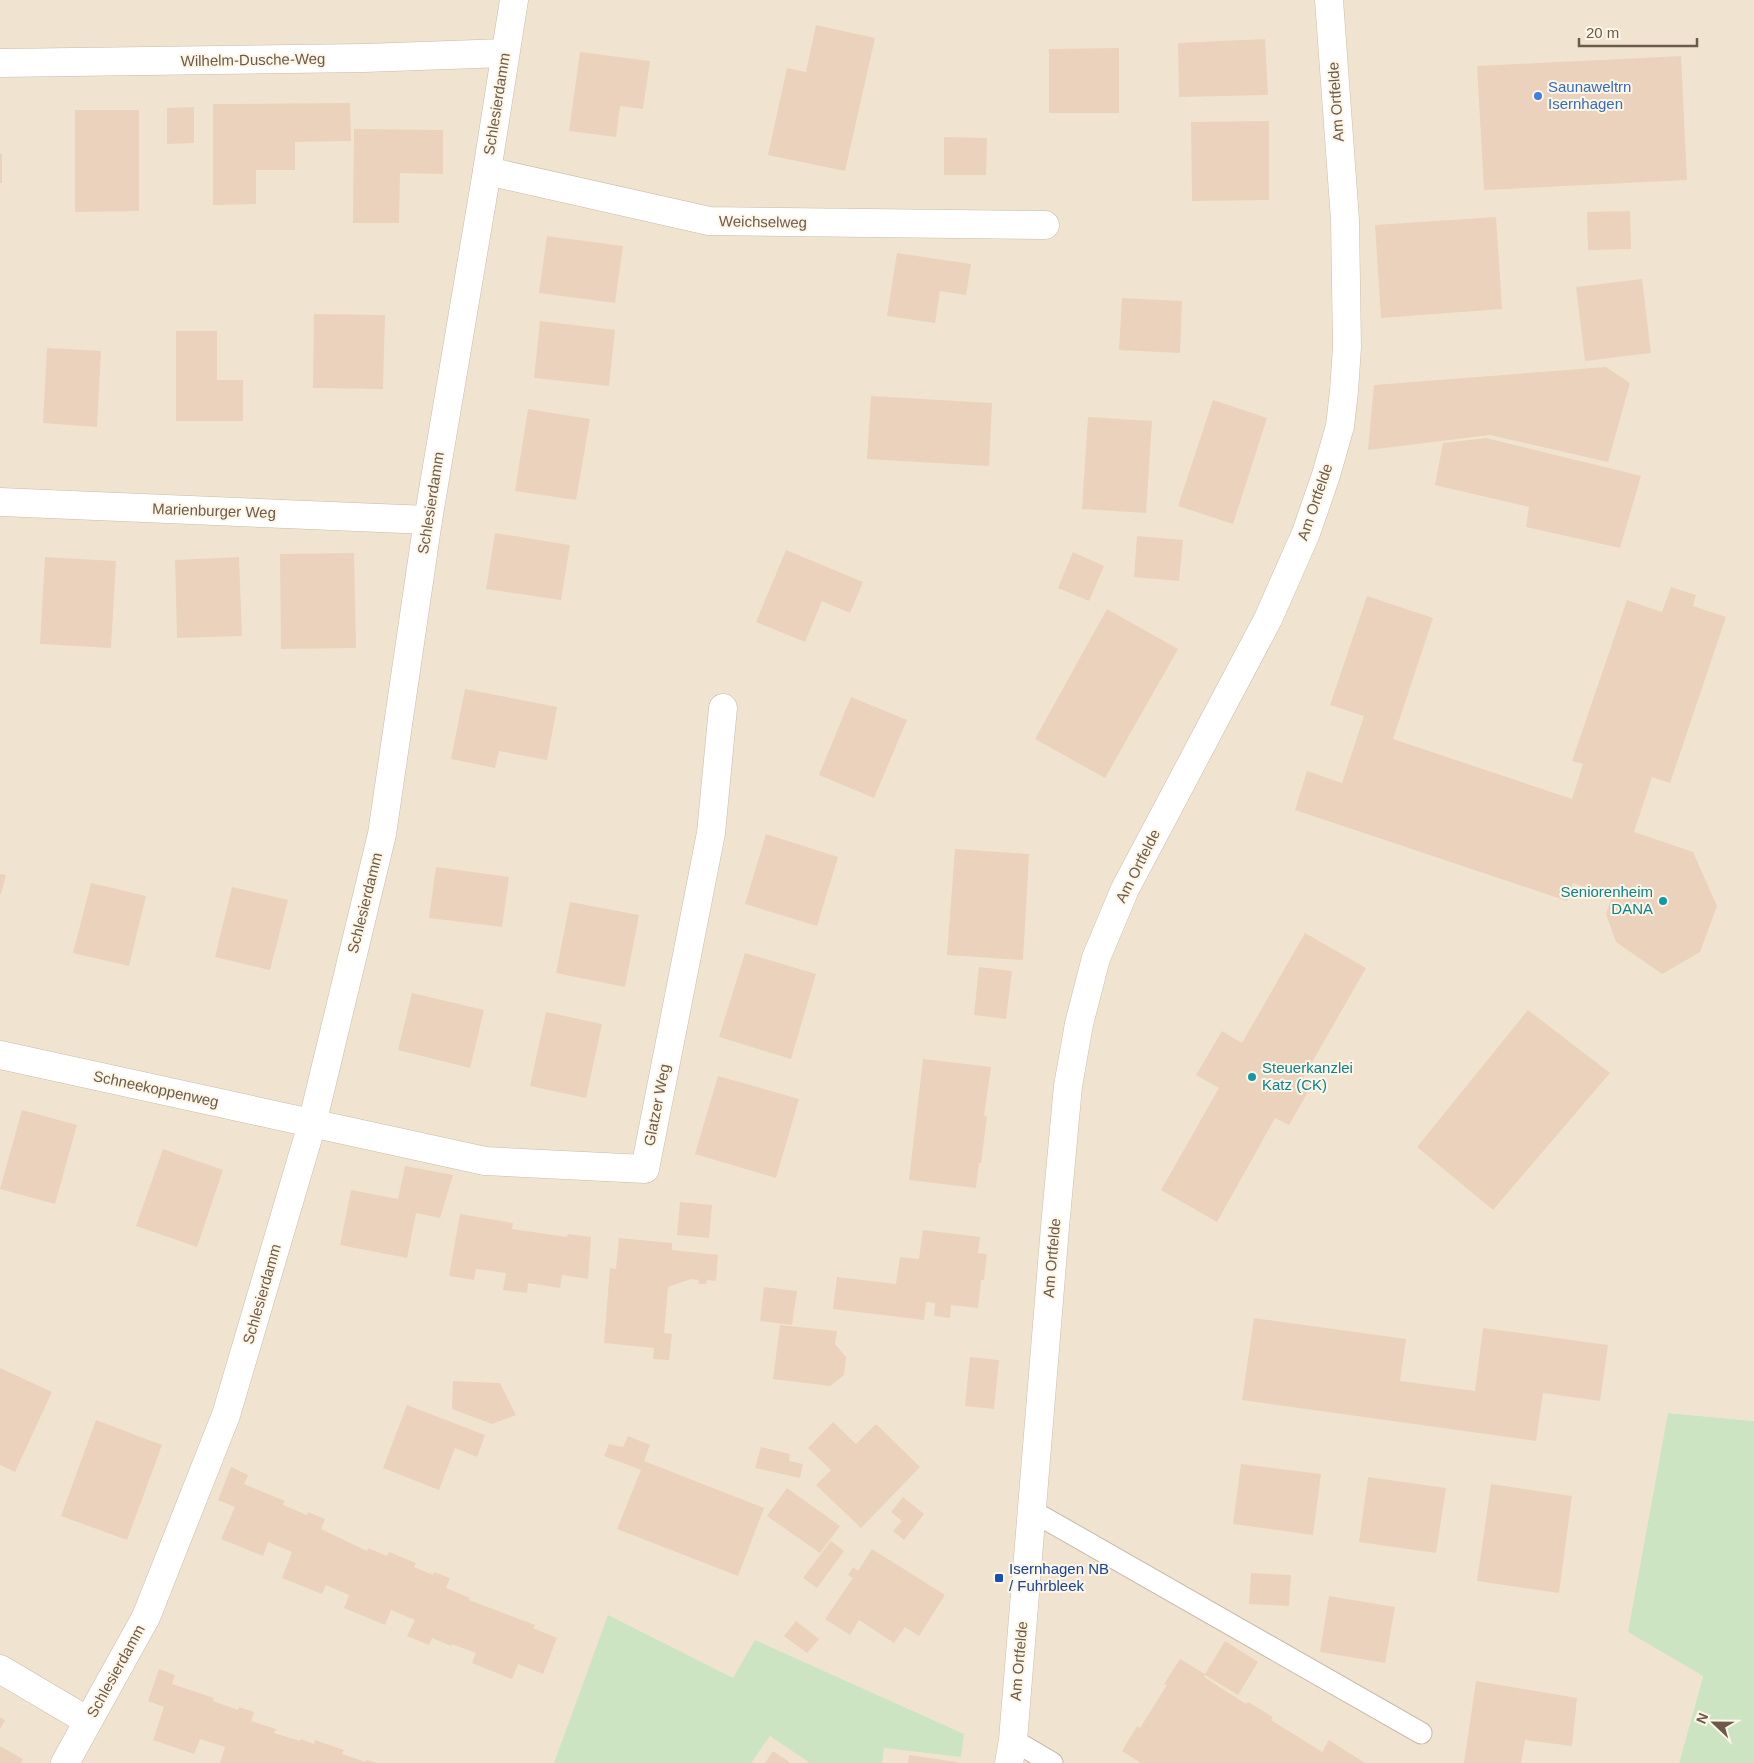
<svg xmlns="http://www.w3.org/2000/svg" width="1754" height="1763" font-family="Arial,sans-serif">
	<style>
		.residential { fill: #f0e4d1 }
		.green { fill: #cde4c2 }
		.building { fill: #ebd2bc }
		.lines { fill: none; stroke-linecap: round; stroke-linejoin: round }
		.lane-casing { stroke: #c8baaa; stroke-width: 23 }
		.street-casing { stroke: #c8baaa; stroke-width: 29 }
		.secondary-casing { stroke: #cdbcaa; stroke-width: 29 }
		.lane { stroke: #fff; stroke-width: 21 }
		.street { stroke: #fff; stroke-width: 28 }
		.secondary { stroke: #fff; stroke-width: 28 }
		.shop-dot { fill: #3f7fe0; stroke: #fdf6e7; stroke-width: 2 }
		.culture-dot { fill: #0f9aa8; stroke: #fdf6e7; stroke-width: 2 }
		.transit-dot { fill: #1a4fb4; stroke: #fdf6e7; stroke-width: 2 }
		.labels { text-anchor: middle; stroke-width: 4; stroke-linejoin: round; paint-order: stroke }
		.street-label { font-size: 15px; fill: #6d5a4b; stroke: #fdf6e7 }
		.shop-label { font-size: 15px; fill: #366cbe; stroke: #fdf6e7; text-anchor: start }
		.culture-label { font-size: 15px; fill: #0d838f; stroke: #fdf6e7; text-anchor: end }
		.transit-label { font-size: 15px; fill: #164399; stroke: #fdf6e7; text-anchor: start }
	</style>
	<rect width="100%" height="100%" fill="#f9f2e2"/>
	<path class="residential" d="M0 0H1754V1421L1668 1413 1703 1675 1679 1763H0Z"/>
	<g class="green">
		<path d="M1668 1413 1754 1421V1763H1679L1703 1676 1628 1632Z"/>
		<path d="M608 1615 733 1678 755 1640 964 1734 961 1757 884 1748 882 1763H810L770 1736 751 1763H554Z"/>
	</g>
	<g class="building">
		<path d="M816 25 875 38 845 171 768 155 787 68 806 72Z"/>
		<path d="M1265 39 1268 95 1179 97 1178 43Z"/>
		<path d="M1119 48V113H1049V49Z"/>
		<path d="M580 52 650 61 643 109 620 106 616 137 569 131Z"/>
		<path d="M1681 56 1687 180 1484 190 1477 66Z"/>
		<path d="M350 103 351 141 295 142V170H256V204L213 205V104Z"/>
		<path d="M194 107V143L167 144V108Z"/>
		<path d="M75 110H139V211L75 212Z"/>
		<path d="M1269 121V200L1192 201 1191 122Z"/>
		<path d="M354 129 443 130V174L400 173 399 223H353Z"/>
		<path d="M944 137 987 138 986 175H944Z"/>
		<rect x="0" y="154" width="2" height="29"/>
		<path d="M1630 211 1631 249 1588 250 1587 212Z"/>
		<path d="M1496 217 1502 309 1381 318 1375 225Z"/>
		<path d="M547 236 623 246 615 303 539 293Z"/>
		<path d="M897 253 971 264 966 295 940 291 935 323 887 316Z"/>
		<path d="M1642 279 1651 353 1585 361 1576 287Z"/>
		<path d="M1122 298 1182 301 1180 353 1119 350Z"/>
		<path d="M314 314 385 315 383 389 313 388Z"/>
		<path d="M540 321 615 330 609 386 534 378Z"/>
		<path d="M176 331H217V380H243V421H176Z"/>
		<path d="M47 348 101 351 97 427 43 423Z"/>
		<path d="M1606 367 1630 383 1608 462 1490 435 1368 450 1374 385Z"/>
		<path d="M871 396 992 403 989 466 867 459Z"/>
		<path d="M1213 400 1267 418 1233 524 1178 506Z"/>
		<path d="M528 409 590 419 576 500 515 491Z"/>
		<path d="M1088 417 1152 421 1146 513 1082 509Z"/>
		<path d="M1486 438 1641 476 1620 548 1526 527 1529 507 1435 485 1443 443Z"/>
		<path d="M495 533 570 545 561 600 486 589Z"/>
		<path d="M1137 536 1183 540 1179 581 1134 577Z"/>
		<path d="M786 550 863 582 850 613 822 601 805 642 756 622Z"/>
		<path d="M1073 552 1104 566 1089 601 1058 588Z"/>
		<path d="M354 553 356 648 281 649 280 554Z"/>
		<path d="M45 557 116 561 111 648 40 644Z"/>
		<path d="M239 557 242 636 177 638 175 560Z"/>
		<path d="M1671 587 1696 595 1693 606 1726 617 1670 783 1652 777 1634 832 1693 852 1717 906 1700 952 1662 974 1616 942 1606 914 1612 896 1573 883 1567 901 1295 810 1307 771 1342 783 1364 716 1330 705 1367 596 1433 618 1393 739 1572 799 1583 764 1572 761 1627 600 1662 612Z"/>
		<path d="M1107 609 1178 649 1105 778 1035 739Z"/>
		<path d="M465 689 557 707 547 760 499 751 495 768 451 759Z"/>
		<path d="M851 697 907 720 874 798 819 775Z"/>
		<path d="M766 834 838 857 817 926 745 904Z"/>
		<path d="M955 849 1029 854 1023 960 947 955Z"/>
		<path d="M436 867 509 877 502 927 429 918Z"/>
		<path d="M0 874 6 875 1 894H0Z"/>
		<path d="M91 883 146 896 129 966 73 953Z"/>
		<path d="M232 887 288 900 270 970 215 957Z"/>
		<path d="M570 902 639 915 625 987 556 973Z"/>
		<path d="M1305 933 1366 968 1303 1078 1313 1083 1289 1125 1275 1118 1217 1222 1161 1190 1219 1088 1196 1075 1222 1031 1242 1043Z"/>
		<path d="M745 953 816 974 791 1059 719 1037Z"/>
		<path d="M979 967 1012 971 1006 1019 974 1015Z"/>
		<path d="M412 993 484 1010 470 1068 398 1050Z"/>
		<path d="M1528 1010 1610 1073 1493 1210 1417 1147Z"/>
		<path d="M546 1012 602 1024 586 1098 530 1086Z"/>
		<path d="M923 1059 991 1067 984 1116H987L981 1163H979L976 1188 909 1180Z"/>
		<path d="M718 1076 799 1099 776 1178 695 1154Z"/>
		<path d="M22 1110 77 1125 55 1204 0 1189Z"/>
		<path d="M163 1149 223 1170 197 1247 136 1226Z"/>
		<path d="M405 1166 453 1175 440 1218 416 1213 407 1258 340 1245 351 1190 398 1199Z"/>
		<path d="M680 1202 712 1205 709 1238 677 1235Z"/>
		<path d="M460 1214 513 1223 512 1229 567 1237 568 1234 591 1237 588 1279 562 1275 560 1288 528 1283 527 1293 503 1290 506 1273 476 1269 474 1280 449 1276Z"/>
		<path d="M923 1230 980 1237 978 1253 987 1254 984 1280H981L978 1308 951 1305 950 1318 934 1316 935 1303 926 1302 924 1320 833 1309 837 1277 896 1284 900 1257 919 1259Z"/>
		<path d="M619 1238 672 1243V1250L718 1255 716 1281 707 1280 706 1284H698L699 1280 691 1279 668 1287 664 1333 672 1334 669 1360 653 1359 654 1348 604 1343 610 1268 616 1269Z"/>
		<path d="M764 1287 797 1291 792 1325 760 1321Z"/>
		<path d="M1254 1318 1406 1339 1400 1381 1475 1391 1483 1328 1608 1345 1600 1401 1543 1393 1536 1441 1242 1400Z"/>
		<path d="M780 1325 837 1331 835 1344 846 1357 844 1375 830 1386 773 1379Z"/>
		<path d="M970 1357 999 1360 994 1409 965 1406Z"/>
		<path d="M0 1368 52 1392 15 1472 0 1465Z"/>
		<path d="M453 1381 500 1383 516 1415 492 1424 452 1409Z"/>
		<path d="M407 1405 485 1435 477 1457 455 1448 439 1490 383 1468Z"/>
		<path d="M96 1420 162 1445 127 1540 61 1516Z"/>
		<path d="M833 1422 856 1444 876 1424 920 1467 861 1528 816 1485 831 1470 808 1448Z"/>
		<path d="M628 1436 650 1445 644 1461 764 1508 738 1576 617 1529 641 1470 604 1456 609 1444 623 1447Z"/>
		<path d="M761 1447 790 1454 789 1461 803 1464 800 1478 755 1468Z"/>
		<path d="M1241 1464 1321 1474 1313 1535 1233 1524Z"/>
		<path d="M231 1467 248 1475 244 1484 285 1501 283 1505 307 1515 308 1512 325 1519 321 1529 367 1551 368 1548 387 1556 389 1552 416 1563 414 1567 433 1575 434 1572 450 1578 446 1588 470 1598 469 1600 535 1625 533 1628 557 1638 543 1674 518 1664 512 1679 472 1663 476 1653 452 1644 451 1646 432 1638 429 1645 407 1636 415 1620 391 1610 385 1625 344 1608 349 1595 326 1585 322 1594 282 1578 292 1552 268 1542 263 1556 221 1539 235 1507 218 1500Z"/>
		<path d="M1368 1477 1446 1488 1436 1553 1359 1542Z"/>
		<path d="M1491 1484 1572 1496 1559 1593 1477 1581Z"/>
		<path d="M787 1488 840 1526 820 1553 767 1516Z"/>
		<path d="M903 1497 924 1514 904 1540 893 1531 902 1521 891 1512Z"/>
		<path d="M831 1541 844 1551 817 1588 803 1578Z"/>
		<path d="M872 1549 945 1595 919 1636 905 1627 894 1643 859 1620 850 1635 825 1619 853 1578 848 1575 853 1567 858 1571Z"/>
		<path d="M1251 1573 1291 1575 1289 1606 1249 1604Z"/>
		<path d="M1329 1596 1395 1607 1385 1663 1320 1652Z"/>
		<path d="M796 1621 819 1639 807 1653 784 1636Z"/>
		<path d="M1225 1641 1258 1662 1249 1677 1238 1695 1205 1675 1204 1677 1246 1704 1248 1702 1273 1717 1271 1720 1322 1752 1329 1740 1365 1763H1141L1122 1751 1137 1726 1140 1728 1167 1685 1164 1684 1180 1659 1205 1674Z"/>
		<path d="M159 1669 175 1675 172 1684 214 1698 213 1701 238 1710 239 1707 254 1712 251 1721 276 1729 274 1733 300 1741 301 1739 314 1744 315 1740 344 1750 342 1754 366 1762 367 1760 376 1763H220L225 1747 200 1739 194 1754 153 1740 164 1707 148 1701Z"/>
		<path d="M1476 1681 1577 1698 1572 1746 1525 1740 1521 1763H1464Z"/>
		<path d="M0 1717 5 1720 0 1729Z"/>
		<path d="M0 1746 23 1759 21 1763H0Z"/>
		<path d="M773 1751 791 1763H765Z"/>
		<path d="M909 1755 957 1762V1763H908Z"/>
	</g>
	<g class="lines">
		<g class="lane-casing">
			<g id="lane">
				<path d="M1032 1511 1421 1733"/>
				<path d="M1013 1740 1052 1763"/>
			</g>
		</g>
		<g class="street-casing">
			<g id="street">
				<path d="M0 63 364 58 505 53"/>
				<path d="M487 171 709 221 1045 225"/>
				<path d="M0 502 428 520"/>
				<path d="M0 1055 485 1161 645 1169 711 833 723 708"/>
				<path d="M0 1669 88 1721"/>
				<path d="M65 1763 146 1617 226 1415 312 1124 382 834 428 520 487 171 514 0"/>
			</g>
		</g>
		<g class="secondary-casing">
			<path id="secondary" d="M1009 1763 1013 1740 1055 1227 1068 1086 1079 1024 1096 958 1125 889 1268 619 1306 533 1326 475 1340 426 1344 391 1347 347 1345 220 1329 0"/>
		</g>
		<use href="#lane" class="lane"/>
		<use href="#street" class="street"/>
		<use href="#secondary" class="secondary"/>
	</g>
	<circle class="shop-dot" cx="1538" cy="96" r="5"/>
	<g class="culture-dot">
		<circle cx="1663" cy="901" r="5"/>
		<circle cx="1252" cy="1077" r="5"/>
	</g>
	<rect class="transit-dot" x="994" y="1573" width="10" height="10" rx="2.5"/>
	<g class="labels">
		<g class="street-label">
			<text transform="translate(253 60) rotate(-1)" y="5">Wilhelm-Dusche-Weg</text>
			<text transform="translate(1336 102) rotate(-94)" y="5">Am Ortfelde</text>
			<text transform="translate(497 104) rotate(-81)" y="5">Schlesierdamm</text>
			<text transform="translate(763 222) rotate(1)" y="5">Weichselweg</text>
			<text transform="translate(1315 502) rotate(-71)" y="5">Am Ortfelde</text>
			<text transform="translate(431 503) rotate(-81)" y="5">Schlesierdamm</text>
			<text transform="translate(214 511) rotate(2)" y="5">Marienburger Weg</text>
			<text transform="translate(1138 866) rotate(-63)" y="5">Am Ortfelde</text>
			<text transform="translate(365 903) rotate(-76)" y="5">Schlesierdamm</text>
			<text transform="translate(156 1089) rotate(12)" y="5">Schneekoppenweg</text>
			<text transform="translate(657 1105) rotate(-79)" y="5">Glatzer Weg</text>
			<text transform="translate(1052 1258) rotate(-85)" y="5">Am Ortfelde</text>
			<text transform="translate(262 1294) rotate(-74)" y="5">Schlesierdamm</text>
			<text transform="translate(1019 1661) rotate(-85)" y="5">Am Ortfelde</text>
			<text transform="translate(116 1671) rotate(-61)" y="5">Schlesierdamm</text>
		</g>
		<g class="shop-label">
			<text x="1548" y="92">Saunaweltrn<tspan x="1548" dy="17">Isernhagen</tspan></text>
		</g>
		<g class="culture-label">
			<text x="1653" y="897">Seniorenheim<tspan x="1653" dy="17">DANA</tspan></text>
			<text x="1262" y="1073" text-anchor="start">Steuerkanzlei<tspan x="1262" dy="17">Katz (CK)</tspan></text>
		</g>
		<g class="transit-label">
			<text x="1009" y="1574">Isernhagen NB<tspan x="1009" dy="17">/ Fuhrbleek</tspan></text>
		</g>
	</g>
	<g transform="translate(1714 1723) rotate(292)" stroke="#fdf6e7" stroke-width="4" paint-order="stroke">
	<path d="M0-4L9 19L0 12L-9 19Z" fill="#6d5a4b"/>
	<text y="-8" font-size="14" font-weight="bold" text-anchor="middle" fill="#6d5a4b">N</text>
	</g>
	<path d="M1579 38v8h118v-8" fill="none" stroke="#6d5a4b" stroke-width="2.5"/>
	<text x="1586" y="38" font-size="15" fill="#6d5a4b" stroke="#fdf6e7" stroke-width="4" paint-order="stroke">20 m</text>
</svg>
